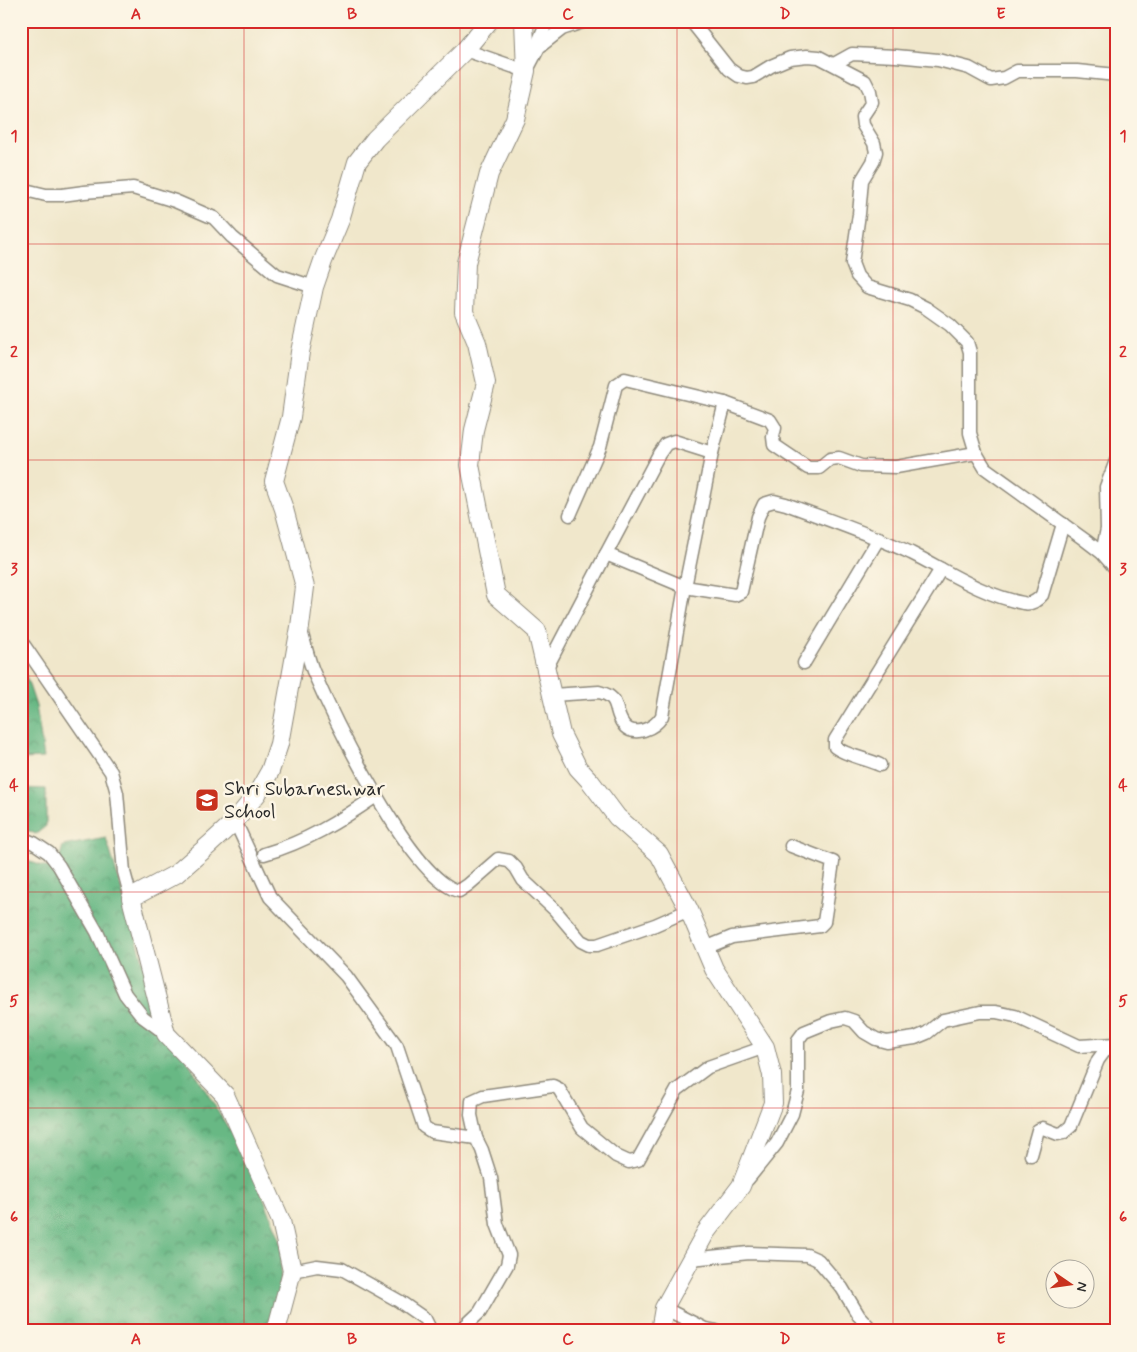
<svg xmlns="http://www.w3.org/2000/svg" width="1137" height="1352" font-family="Mynerve,sans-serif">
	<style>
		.forest { fill: url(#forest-crowns); stroke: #4a7258 }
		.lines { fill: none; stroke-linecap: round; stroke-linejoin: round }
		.street-casing { stroke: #8e897b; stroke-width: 15 }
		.secondary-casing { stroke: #8e897b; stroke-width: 20 }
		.street { stroke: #fff; stroke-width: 12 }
		.secondary { stroke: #fff; stroke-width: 18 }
		.grid { fill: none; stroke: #d62828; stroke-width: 1; stroke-opacity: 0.55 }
		.labels { text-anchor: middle; stroke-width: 5; stroke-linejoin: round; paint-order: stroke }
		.poi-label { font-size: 20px; fill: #2b2b2b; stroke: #fcf5e5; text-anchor: start }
		.neatline { fill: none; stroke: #d62828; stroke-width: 2 }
		.grid-label { font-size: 16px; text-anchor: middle; font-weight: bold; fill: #d62828 }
	</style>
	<defs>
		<pattern id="forest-crowns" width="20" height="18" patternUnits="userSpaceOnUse" patternTransform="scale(1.25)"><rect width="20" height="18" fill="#68b884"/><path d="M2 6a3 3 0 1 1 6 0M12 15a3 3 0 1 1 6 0" fill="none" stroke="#56966c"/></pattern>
	</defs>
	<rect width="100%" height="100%" fill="#fcf5e5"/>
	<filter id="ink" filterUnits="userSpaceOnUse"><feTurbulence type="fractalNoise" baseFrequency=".02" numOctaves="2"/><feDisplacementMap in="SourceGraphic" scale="10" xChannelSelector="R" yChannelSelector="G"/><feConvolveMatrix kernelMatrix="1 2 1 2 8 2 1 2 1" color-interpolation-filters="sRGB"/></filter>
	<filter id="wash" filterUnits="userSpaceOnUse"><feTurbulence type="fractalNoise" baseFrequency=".0096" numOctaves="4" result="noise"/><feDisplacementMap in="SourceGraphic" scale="20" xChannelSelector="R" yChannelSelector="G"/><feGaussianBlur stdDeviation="1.12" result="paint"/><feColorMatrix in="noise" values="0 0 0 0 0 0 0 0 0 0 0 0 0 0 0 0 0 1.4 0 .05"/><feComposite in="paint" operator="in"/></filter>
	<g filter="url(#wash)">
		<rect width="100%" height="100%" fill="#f0e7cb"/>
		<g class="forest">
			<path d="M21 661 36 706 44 758 21 759Z"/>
			<path d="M21 788 46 789V826L36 834 21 828Z"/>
			<path d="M106 838 159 1013 251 1166 282 1244 280 1299 269 1331H21V859L56 870 63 846Z"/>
		</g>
	</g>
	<g filter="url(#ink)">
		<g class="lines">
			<g class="street-casing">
				<g id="street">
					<path d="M691 21 729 69 739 76 747 78 753 77 771 66 790 58 807 56 819 57 865 81 870 91 872 102 862 117 863 125 874 143 876 152 873 162 862 180 859 214 852 263 857 276 867 287 910 300 926 308 950 325 967 342 970 352V433L976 453 985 468 1085 540 1102 553 1116 569"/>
					<path d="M465 50 526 71"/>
					<path d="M535 50 547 21"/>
					<path d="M834 64 852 54 896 56 938 60 969 68 991 80 1004 78 1017 71H1077L1116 75"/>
					<path d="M527 70 539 47 562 29 586 21"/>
					<path d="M21 189 46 195H62L84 192 133 188 175 201 214 218 232 237 277 275 314 287"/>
					<path d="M712 453 725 403 770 420 775 428 773 437 774 445 808 468H819L830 459 839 458 861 466 896 467 976 453"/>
					<path d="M570 515 600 447 616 385 625 379 725 403"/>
					<path d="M1102 553 1107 529 1106 487 1116 461"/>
					<path d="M301 631C305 644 308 658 313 671 333 717 411 880 459 891L468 885 498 859 509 861 516 868 523 880 554 909 581 941 589 945H597L655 925 689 910"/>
					<path d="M21 641 111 772 117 793 124 872 131 898"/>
					<path d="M804 663 879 538"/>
					<path d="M546 669 606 554"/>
					<path d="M552 695 599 692C621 697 613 710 623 724 633 739 655 728 662 716L685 587 712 453 674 441 666 444 659 454 606 554 685 587 735 595 741 592 758 517 764 504 774 501 786 504C828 520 870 534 911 553 947 571 982 595 1023 603 1031 605 1037 601 1042 595L1063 524"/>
					<path d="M880 765C865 758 847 756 835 747V740L941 569"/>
					<path d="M235 821 270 897 346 976 397 1046 424 1127 432 1132 476 1138 482 1150 491 1178 497 1224 509 1255 507 1265 480 1312 460 1331"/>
					<path d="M21 838 34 843 49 853 59 866 97 932 125 994 143 1017 166 1034"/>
					<path d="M264 854C306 842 340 821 376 796"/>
					<path d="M705 948 732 937 820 926 824 922 833 862 791 846"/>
					<path d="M476 1138 471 1115 472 1101 483 1096 553 1086 559 1089 582 1128 616 1156 629 1162 638 1160 677 1090 708 1067 765 1047"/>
					<path d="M1031 1155 1038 1130 1043 1128 1058 1134 1063 1133 1071 1126 1098 1060 1109 1045"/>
					<path d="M748 1179 777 1143 792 1114 798 1091V1040L804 1032 831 1021 845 1018 854 1021 864 1032 876 1039 887 1042 915 1038 927 1033 943 1020 980 1012H996L1015 1016 1079 1046 1116 1044"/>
					<path d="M691 1259 749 1253 807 1255 818 1260 842 1288 859 1316 873 1331"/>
					<path d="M292 1271 317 1266 342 1269 399 1301 425 1319 431 1331"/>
					<path d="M664 1308 705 1329 716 1331"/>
				</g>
			</g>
			<g class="secondary-casing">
				<g id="secondary">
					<path d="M524 21 526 71 515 119 489 174 466 263 464 312 477 343 486 383 474 430 470 465 496 595 537 631 561 734 578 768 590 781 617 817 659 854 689 910 714 969 765 1047 772 1075 773 1103 741 1186 706 1232 664 1308 660 1331"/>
					<path d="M276 1331 292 1271 281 1221 225 1095 166 1034 131 898 176 874 209 845 235 821 257 794 270 771 279 744 300 627 305 587 284 509 274 481 291 417 300 352 314 287 323 261 340 220 357 162 375 139 465 50 489 21"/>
				</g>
			</g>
			<use href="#street" class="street"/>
			<use href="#secondary" class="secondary"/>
		</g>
	</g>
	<path class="grid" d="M244 21V1331M460 21V1331M677 21V1331M893 21V1331M21 244H1116M21 460H1116M21 676H1116M21 892H1116M21 1108H1116"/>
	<defs>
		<g id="school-square" transform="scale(1.25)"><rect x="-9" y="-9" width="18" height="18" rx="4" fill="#c8321e" stroke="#fcf5e5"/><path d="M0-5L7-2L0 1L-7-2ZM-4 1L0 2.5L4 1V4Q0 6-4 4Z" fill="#fff"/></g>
	</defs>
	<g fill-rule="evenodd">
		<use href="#school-square" x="207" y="800"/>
	</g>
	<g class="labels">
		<g class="poi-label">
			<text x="224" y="795">Shri Subarneshwar<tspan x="224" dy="23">School</tspan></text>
		</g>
	</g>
	<rect width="1137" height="1352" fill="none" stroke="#fcf5e5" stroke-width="55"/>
	<g transform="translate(1070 1284) rotate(103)"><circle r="24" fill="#fcf5e5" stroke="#a8a49b"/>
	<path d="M0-4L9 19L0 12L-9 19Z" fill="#c8321e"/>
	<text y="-8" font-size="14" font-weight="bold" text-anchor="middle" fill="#2b2b2b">N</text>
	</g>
	<rect x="28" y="28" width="1082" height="1296" class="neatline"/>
	<g class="grid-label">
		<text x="136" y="19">A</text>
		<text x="352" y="19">B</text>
		<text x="568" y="19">C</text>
		<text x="785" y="19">D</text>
		<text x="1001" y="19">E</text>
		<text x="14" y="141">1</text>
		<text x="1123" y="141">1</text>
		<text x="14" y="357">2</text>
		<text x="1123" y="357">2</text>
		<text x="14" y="574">3</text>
		<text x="1123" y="574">3</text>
		<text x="14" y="790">4</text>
		<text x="1123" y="790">4</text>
		<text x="14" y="1006">5</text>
		<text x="1123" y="1006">5</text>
		<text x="14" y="1222">6</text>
		<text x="1123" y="1222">6</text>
		<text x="136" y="1344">A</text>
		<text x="352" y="1344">B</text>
		<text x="568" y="1344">C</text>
		<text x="785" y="1344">D</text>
		<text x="1001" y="1344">E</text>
	</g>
</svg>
